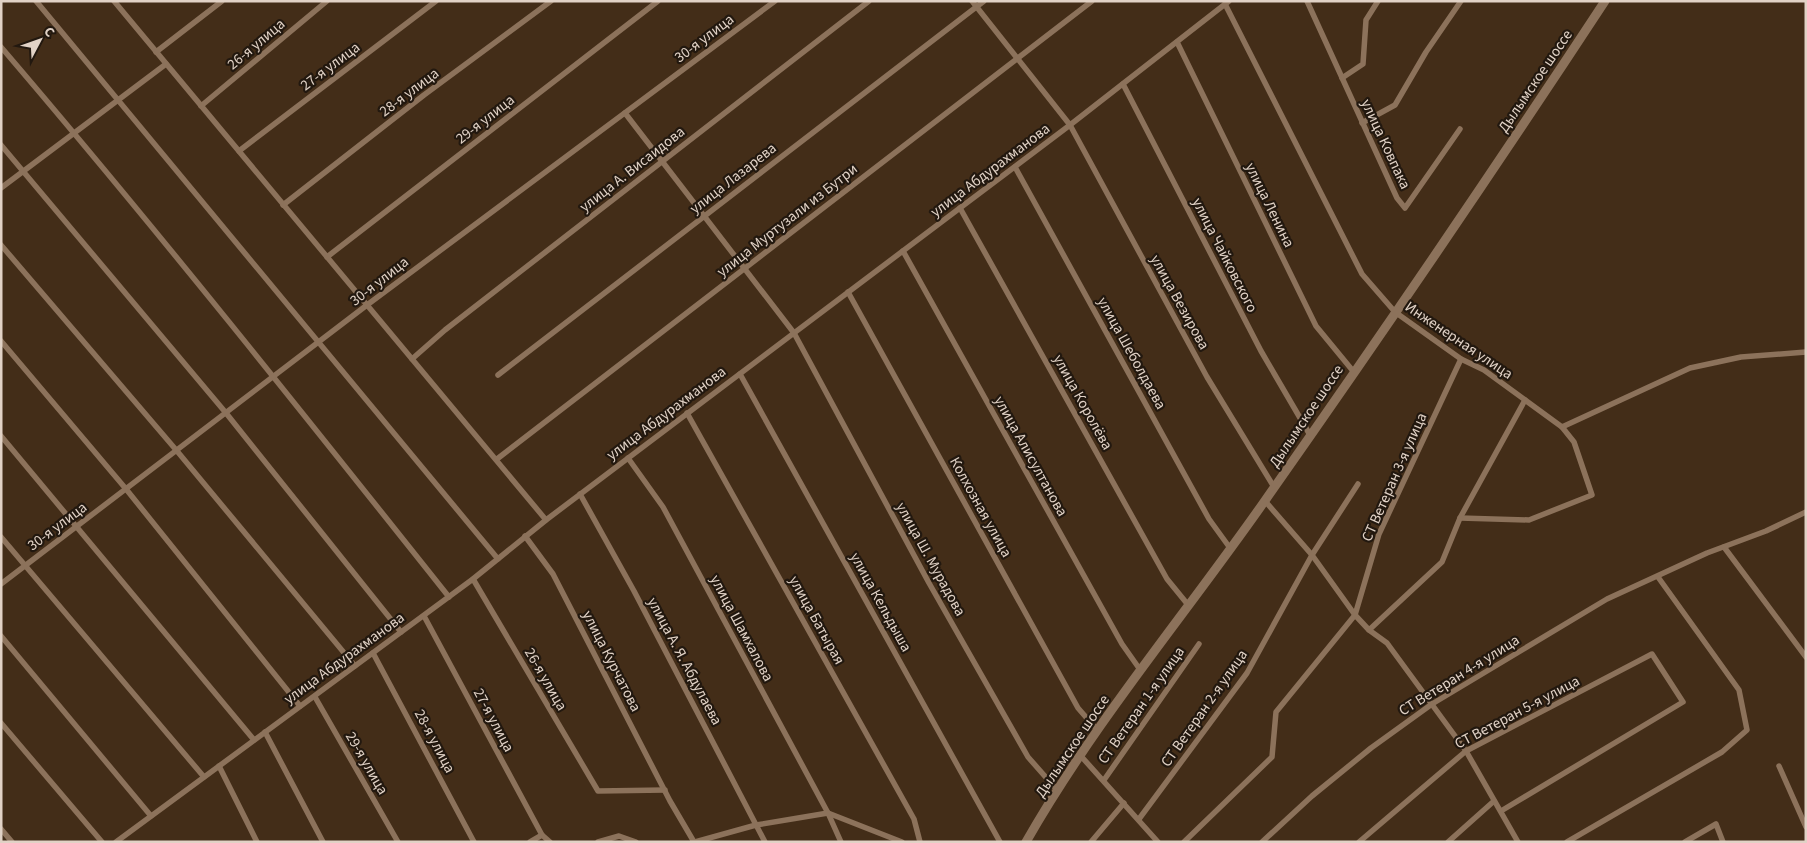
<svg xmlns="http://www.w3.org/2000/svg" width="1807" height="843" font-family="'Source Sans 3',sans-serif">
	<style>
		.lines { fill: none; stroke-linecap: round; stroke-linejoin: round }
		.street { stroke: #8c725b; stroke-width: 5.5 }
		.secondary { stroke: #8c725b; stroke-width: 9 }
		.labels { text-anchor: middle; stroke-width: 4.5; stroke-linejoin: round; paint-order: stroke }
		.street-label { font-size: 15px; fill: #e1d2c6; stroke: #22180f }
	</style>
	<rect width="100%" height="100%" fill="#432d18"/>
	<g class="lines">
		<g class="street">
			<path d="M36 1 498 559"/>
			<path d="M114 1 546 520"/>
			<path d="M972 1 1070 125 1207 377 1274 487"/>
			<path d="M1307 1 1397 198 1405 208 1460 129"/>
			<path d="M1225 4 1362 274 1395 312 1461 359 1484 370 1562 427 1690 368 1741 357 1806 352"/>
			<path d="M1177 42 1316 326 1353 371"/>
			<path d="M1 47C155 227 302 412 449 597"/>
			<path d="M156 52 222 1"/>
			<path d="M1342 78 1363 64 1366 20 1378 1"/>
			<path d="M1123 84 1261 351 1310 435"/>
			<path d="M201 106 327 1"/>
			<path d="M625 113 794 333 929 583 1028 757 1057 790"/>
			<path d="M1362 123 1395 105 1426 52 1461 1"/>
			<path d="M1 145 226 413 401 632"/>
			<path d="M239 151 436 1"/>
			<path d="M1015 167 1209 519 1230 548"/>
			<path d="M1 188 166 64"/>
			<path d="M283 205 424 95 551 1"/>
			<path d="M960 208 1167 579 1189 606"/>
			<path d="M1 245 177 451 355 666"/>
			<path d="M903 251 1122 644 1141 671"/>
			<path d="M327 257 658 1"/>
			<path d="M848 292 1078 708 1098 731"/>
			<path d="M1 341 126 489 300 706"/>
			<path d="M412 359 445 330 869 1"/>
			<path d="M740 374 1000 842"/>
			<path d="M498 375 984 1"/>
			<path d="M687 413 914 819 920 842"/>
			<path d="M1 436 254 740"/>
			<path d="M628 458 663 507 828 813 841 842"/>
			<path d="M497 459 1092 1"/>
			<path d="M580 494 634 591 765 842"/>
			<path d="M1265 501 1312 555 1355 615 1369 630 1387 643 1466 751 1518 842"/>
			<path d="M1460 518 1529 520 1592 495 1574 442 1562 427"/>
			<path d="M525 536 553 574 670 801 694 842"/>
			<path d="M1 537 204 777"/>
			<path d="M1724 547 1806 657"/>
			<path d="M473 579 598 791 665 790"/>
			<path d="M1 584 367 305 775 1"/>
			<path d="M424 616 542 835"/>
			<path d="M1369 630 1442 562 1460 518 1525 400"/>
			<path d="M1 636 151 816"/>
			<path d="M373 653 474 842"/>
			<path d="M315 697 398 842"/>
			<path d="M1 723 102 842"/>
			<path d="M265 732 323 842"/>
			<path d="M1080 755 1158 842"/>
			<path d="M219 766 257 842"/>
			<path d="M1779 766 1806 827"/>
			<path d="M1104 780 1199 644"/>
			<path d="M1139 819 1247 673 1312 555 1358 484"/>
			<path d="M1 829 12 842"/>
			<path d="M116 842 473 579 546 520 1070 125 1229 1"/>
			<path d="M530 842 542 835 550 842"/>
			<path d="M598 842 619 836 636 842"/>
			<path d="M695 842 756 825 828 813 902 842"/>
			<path d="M1091 842 1124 803"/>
			<path d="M1184 842 1272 757 1276 712 1355 615 1379 534 1461 359"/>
			<path d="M1262 842 1312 796 1371 748 1432 704 1607 599 1707 553 1766 531 1806 512"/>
			<path d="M1359 842 1466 751 1652 654 1683 702 1501 811"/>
			<path d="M1448 842 1494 801"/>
			<path d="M1567 842 1722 752 1747 730 1739 690 1658 577"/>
			<path d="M1685 842 1716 824 1723 842"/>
		</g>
		<path class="secondary" d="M1026 842C1095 721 1185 615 1264 502 1380 337 1494 170 1605 1"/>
	</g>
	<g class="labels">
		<g class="street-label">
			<text transform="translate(704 38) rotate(-37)" y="5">30-я улица</text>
			<text transform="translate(256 44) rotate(-40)" y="5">26-я улица</text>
			<text transform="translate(330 66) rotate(-37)" y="5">27-я улица</text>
			<text transform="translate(1535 81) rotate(-56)" y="5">Дылымское шоссе</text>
			<text transform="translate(409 92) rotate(-37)" y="5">28-я улица</text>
			<text transform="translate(485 119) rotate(-38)" y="5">29-я улица</text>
			<text transform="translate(1386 144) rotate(65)" y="5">улица Ковпака</text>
			<text transform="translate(632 169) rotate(-38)" y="5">улица А. Висаидова</text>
			<text transform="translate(990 170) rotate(-37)" y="5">улица Абдурахманова</text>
			<text transform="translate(733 178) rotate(-38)" y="5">улица Лазарева</text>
			<text transform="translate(1270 205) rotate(64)" y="5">улица Ленина</text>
			<text transform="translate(787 220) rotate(-38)" y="5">улица Муртузали из Бутри</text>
			<text transform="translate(1225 255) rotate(63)" y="5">улица Чайковского</text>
			<text transform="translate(379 281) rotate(-38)" y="5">30-я улица</text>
			<text transform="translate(1180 302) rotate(61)" y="5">улица Везирова</text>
			<text transform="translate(1459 340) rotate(34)" y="5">Инженерная улица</text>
			<text transform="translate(1132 353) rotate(61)" y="5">улица Шеболдаева</text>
			<text transform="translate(1083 402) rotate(61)" y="5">улица Королёва</text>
			<text transform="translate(666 413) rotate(-37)" y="5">улица Абдурахманова</text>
			<text transform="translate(1306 416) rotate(-56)" y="5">Дылымское шоссе</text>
			<text transform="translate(1031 456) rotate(61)" y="5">улица Алисултанова</text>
			<text transform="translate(1394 477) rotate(-66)" y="5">СТ Ветеран 3-я улица</text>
			<text transform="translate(981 507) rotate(61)" y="5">Колхозная улица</text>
			<text transform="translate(57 526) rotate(-37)" y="5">30-я улица</text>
			<text transform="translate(931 559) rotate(61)" y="5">улица Ш. Мурадова</text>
			<text transform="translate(881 602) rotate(61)" y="5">улица Кельдыша</text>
			<text transform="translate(817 620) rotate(61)" y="5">улица Батырая</text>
			<text transform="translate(742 628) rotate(62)" y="5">улица Шамхалова</text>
			<text transform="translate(344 658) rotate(-36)" y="5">улица Абдурахманова</text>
			<text transform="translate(612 661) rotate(63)" y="5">улица Курчатова</text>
			<text transform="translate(685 661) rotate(62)" y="5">улица А. Я. Абдулаева</text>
			<text transform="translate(1459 675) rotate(-32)" y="5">СТ Ветеран 4-я улица</text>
			<text transform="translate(546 679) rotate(60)" y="5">26-я улица</text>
			<text transform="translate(1141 705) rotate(-55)" y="5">СТ Ветеран 1-я улица</text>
			<text transform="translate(1204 708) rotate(-55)" y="5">СТ Ветеран 2-я улица</text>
			<text transform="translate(1517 712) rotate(-28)" y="5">СТ Ветеран 5-я улица</text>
			<text transform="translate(494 720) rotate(62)" y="5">27-я улица</text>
			<text transform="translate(435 741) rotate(62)" y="5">28-я улица</text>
			<text transform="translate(1072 746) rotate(-56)" y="5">Дылымское шоссе</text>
			<text transform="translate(367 763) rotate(60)" y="5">29-я улица</text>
		</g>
	</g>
	<rect width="1807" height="843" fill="none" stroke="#e1d2c6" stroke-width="5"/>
	<g transform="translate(40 40) rotate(49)" stroke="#22180f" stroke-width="4" paint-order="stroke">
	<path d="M0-4L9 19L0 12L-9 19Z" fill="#e1d2c6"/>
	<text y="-8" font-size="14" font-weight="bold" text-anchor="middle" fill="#e1d2c6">С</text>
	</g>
</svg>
